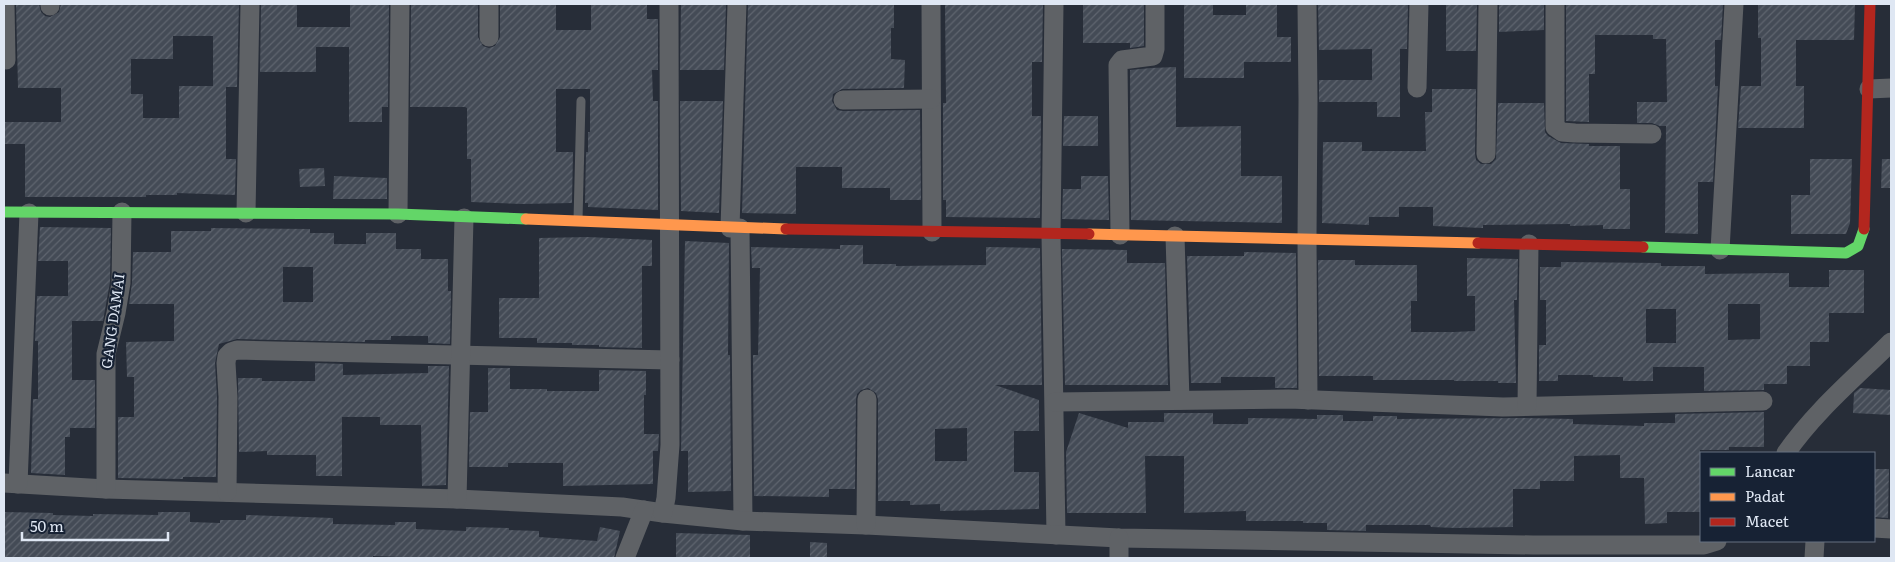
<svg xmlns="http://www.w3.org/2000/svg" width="1895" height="562" font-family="Literata,serif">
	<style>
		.building { fill: url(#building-hatch); fill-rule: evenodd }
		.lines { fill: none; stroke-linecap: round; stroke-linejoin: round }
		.lane { stroke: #5f6266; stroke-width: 9 }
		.street { stroke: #5f6266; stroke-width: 19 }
		.fast { stroke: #63d668; stroke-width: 11 }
		.slow { stroke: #ff974d; stroke-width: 11 }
		.jam { stroke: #b3261e; stroke-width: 11 }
		.labels { text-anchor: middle; stroke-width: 4.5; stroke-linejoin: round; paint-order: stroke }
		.street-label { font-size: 14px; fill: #dfe7f3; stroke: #172234 }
	</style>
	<defs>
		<pattern id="building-hatch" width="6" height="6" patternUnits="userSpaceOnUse" patternTransform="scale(1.25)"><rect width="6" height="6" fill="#444b56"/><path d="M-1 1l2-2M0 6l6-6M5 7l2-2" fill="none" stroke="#5f656f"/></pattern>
	</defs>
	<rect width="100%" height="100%" fill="#272d38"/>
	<g class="building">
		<path d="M16 4H39L41 12 45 16 50 17 59 12 61 4H239L237 87H226V159H236L235 195 177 193V195H146V197H25V144H4V122H61V88H18ZM173 36H213V86H179V118H143V94H131V59H173Z"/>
		<path d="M261 4H297V27H350V4H389L388 107H382V122H349V47H316V72H260Z"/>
		<path d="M411 4H478V37L483 46 489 48 495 46 500 37V4H556V30H591V4H647V19H658V70H652L653 101H658V210L588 207V203H585L586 152H588V132H590V89H556V152H573L572 203 522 204 471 202V159H467V108L465 107H410Z"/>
		<path d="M681 4H726L724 70H680Z"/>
		<path d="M748 4H894V28H891V59L905 60 904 88 842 89 833 94 832 101 837 110 843 111 920 110 921 200H890V188H842V167H796V214L742 213Z"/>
		<path d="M945 4H1043L1042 62H1032V116H1041L1040 218 946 217V200H943V103H946Z"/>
		<path d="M1083 4H1144V46L1130 48V43H1083Z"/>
		<path d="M1184 4H1213V15H1246V4H1277V37H1291V62H1244V78H1184Z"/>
		<path d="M1318 4H1408L1407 49H1400V117H1377V102H1319V80H1372V49L1319 50Z"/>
		<path d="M1446 4H1477L1476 51H1446Z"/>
		<path d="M1499 4H1544V30L1499 32Z"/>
		<path d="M1566 4H1723L1721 40H1715V86H1718L1713 182H1698V234L1665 233 1666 126H1660L1652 123H1637V102H1667L1666 39H1653V35H1595V74H1589V122L1566 121Z"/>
		<path d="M1758 4H1855L1854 40H1796V86H1804V128H1738L1741 86H1761V38H1758Z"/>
		<path d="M1176 67V127L1241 126V176H1282V223L1131 220 1130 70 1151 68Z"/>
		<path d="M1432 89H1476L1475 154 1476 160 1481 164H1491L1496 159 1498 103H1544L1545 132 1548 136 1561 143 1589 144V146H1620V189H1630V229H1603V225L1570 226V224L1483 225V228L1433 226V207H1399V217H1369V225L1322 223 1323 142H1362V151H1426L1425 112H1432Z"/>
		<path d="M680 101H723L719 213 681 211Z"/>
		<path d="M1064 116H1098V146H1063Z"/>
		<path d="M1810 159H1852L1850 223 1846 234H1791V195H1810Z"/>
		<path d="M1882 159H1891V188H1881Z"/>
		<path d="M324 168 325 186 300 187 299 169Z"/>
		<path d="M334 176 387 178V199H333Z"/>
		<path d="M1081 176H1108L1109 220 1062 219 1063 189H1081Z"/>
		<path d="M40 227 111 228 110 282 103 321H72V380H95V428H70V437H65V475L31 473 33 399H38V341H35L37 296H68V261H38Z"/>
		<path d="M211 228 310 229V233H334V244H366V233H396V249H421V259H448V291H451L450 344 428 343V336H391V340H365V342L237 339 219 344 215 363 217 397 216 477H183V479L118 478V417H134V377H127L126 342 174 341V304H129L132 283 133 252H171V231H211ZM283 267H313V302H283Z"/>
		<path d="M588 237 652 240V266H642V348L599 347V345H572V343H537V338H499V298H539V238Z"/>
		<path d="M685 241 729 243 728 355H730L731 491 688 492V451H681Z"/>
		<path d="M840 245H863V264H896V266L986 265V247L1040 248 1042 385H995L1039 400V431H1014V472H1039V509L940 511V504L910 505V501H878V399L876 393 868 388 861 390 857 394 856 399 855 489H829V497L754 496 753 355H758L760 268H752L751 247 840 249ZM967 428V461H935V429Z"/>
		<path d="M1062 249 1127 250V263H1165L1168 385H1065Z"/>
		<path d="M1244 252 1296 253 1297 388H1275V377H1221V383H1191L1187 256H1244Z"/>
		<path d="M1467 258 1518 259 1517 300H1514L1516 383H1498V381H1454V380H1373V376H1319L1318 260H1355V265H1417V301H1411V332H1454L1475 331V296H1467Z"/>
		<path d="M1561 262 1661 263V266H1705V274L1789 273V287H1829V270H1864V313H1829V342H1810V366H1787V384H1764V390L1704 391V367H1653V381H1623V377H1593V375H1558V381H1539V345H1546V300H1540V267H1561ZM1728 304H1760V339L1728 340ZM1646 309H1676V343H1646Z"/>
		<path d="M315 363 343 364V375L428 373V366H449L446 485 422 486 421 425H380V417H342V476H316V455H267V451L239 452 238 378H262V381H315Z"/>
		<path d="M488 368H510V389H547V391H599V370L646 371V395H644V434H659L658 451H653V484L563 486V463H508V467H469L470 412H488Z"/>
		<path d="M1860 388 1891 390V415L1853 413 1854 393Z"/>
		<path d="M1764 412V447H1729V450H1700L1701 512H1667V523L1645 524 1644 478H1620V455L1574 456V481H1540V489H1513V527L1456 528 1431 527 1430 525H1366V531L1327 530V523H1303V521H1246V511L1184 513V456H1145L1146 513H1067L1066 452 1079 413 1128 428V422H1164V413H1213V424H1248V418L1317 419V415H1343V421H1373V416H1397V419L1522 418 1573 419V424L1644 426V423H1675V414Z"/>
		<path d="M1874 469H1889L1888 518 1874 517Z"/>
		<path d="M4 512 53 513V515L93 516V514L158 515V512H190V522L220 523V520H246V515L333 518V524L395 525V522H416V529L466 531V527L509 528V530L539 531V537L597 541 600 527 620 531 614 558H426L373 556V558H4Z"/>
		<path d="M676 533 750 535V558H676Z"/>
		<path d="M810 542 827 543V558H810Z"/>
	</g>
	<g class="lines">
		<path class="lane" d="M578 220 581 101"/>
		<g class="street">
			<path d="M5 4 6 60"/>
			<path d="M489 4V37"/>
			<path d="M931 4 932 232"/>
			<path d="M1054 4 1051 234 1056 535"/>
			<path d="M1307 4 1308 100 1307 238 1308 400"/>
			<path d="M1555 4V127L1562 132 1575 133 1652 134"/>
			<path d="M50 6V4"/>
			<path d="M1417 88 1419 4"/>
			<path d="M1869 89 1891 88"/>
			<path d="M843 100 931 99"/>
			<path d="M1486 154 1488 4"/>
			<path d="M246 213 250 4"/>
			<path d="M398 214 400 4"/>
			<path d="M730 228 737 4"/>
			<path d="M740 228 743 521"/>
			<path d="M1120 235 1118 65 1122 60 1153 56 1155 49V4"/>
			<path d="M1175 236 1180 400"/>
			<path d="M1720 250 1734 4"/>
			<path d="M1055 402 1289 399 1503 407 1763 401"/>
			<path d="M1527 406 1529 244"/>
			<path d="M1786 453C1816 410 1855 378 1891 342"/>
			<path d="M4 483 106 489 457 499 622 507 663 513 743 521 866 525 1119 538 1533 545H1704L1717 541"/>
			<path d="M18 484 29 213"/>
			<path d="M106 489V354L116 313 121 283 122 212"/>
			<path d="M227 492 228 397 226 363 227 356 231 352 237 350 670 360"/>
			<path d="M457 499 464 218"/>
			<path d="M663 513 666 498 670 445 669 4"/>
			<path d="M866 525 867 399"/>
			<path d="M1874 528 1891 529"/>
			<path d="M1119 538V558"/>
			<path d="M625 558 644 510"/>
			<path d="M1814 558 1815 541"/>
		</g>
		<g class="fast">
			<path d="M4 212 398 214 526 219"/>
			<path d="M1643 247 1846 253 1858 246 1864 229"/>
		</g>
		<g class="slow">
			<path d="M526 219 786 229"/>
			<path d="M1089 234 1478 243"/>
		</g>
		<g class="jam">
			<path d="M786 229 1089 234"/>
			<path d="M1864 229 1870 4"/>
			<path d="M1478 243 1643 247"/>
		</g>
	</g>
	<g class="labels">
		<g class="street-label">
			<text transform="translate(113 321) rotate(-82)" y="5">GANG DAMAI</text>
		</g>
	</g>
	<rect width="1895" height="562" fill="none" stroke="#dfe7f3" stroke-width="10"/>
	<rect x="1700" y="452" width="175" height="90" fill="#172234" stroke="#677180"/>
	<rect x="1710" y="468" width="25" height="8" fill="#63d668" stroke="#677180"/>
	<text x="1745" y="477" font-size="15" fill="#dfe7f3">Lancar</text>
	<rect x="1710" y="493" width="25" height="8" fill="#ff974d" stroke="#677180"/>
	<text x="1745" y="502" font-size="15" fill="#dfe7f3">Padat</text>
	<rect x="1710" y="518" width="25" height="8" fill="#b3261e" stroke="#677180"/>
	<text x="1745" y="527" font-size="15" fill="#dfe7f3">Macet</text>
	<path d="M22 532v8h146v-8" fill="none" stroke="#dfe7f3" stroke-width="2.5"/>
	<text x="30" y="532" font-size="15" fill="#dfe7f3" stroke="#172234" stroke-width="4" paint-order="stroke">50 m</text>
</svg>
